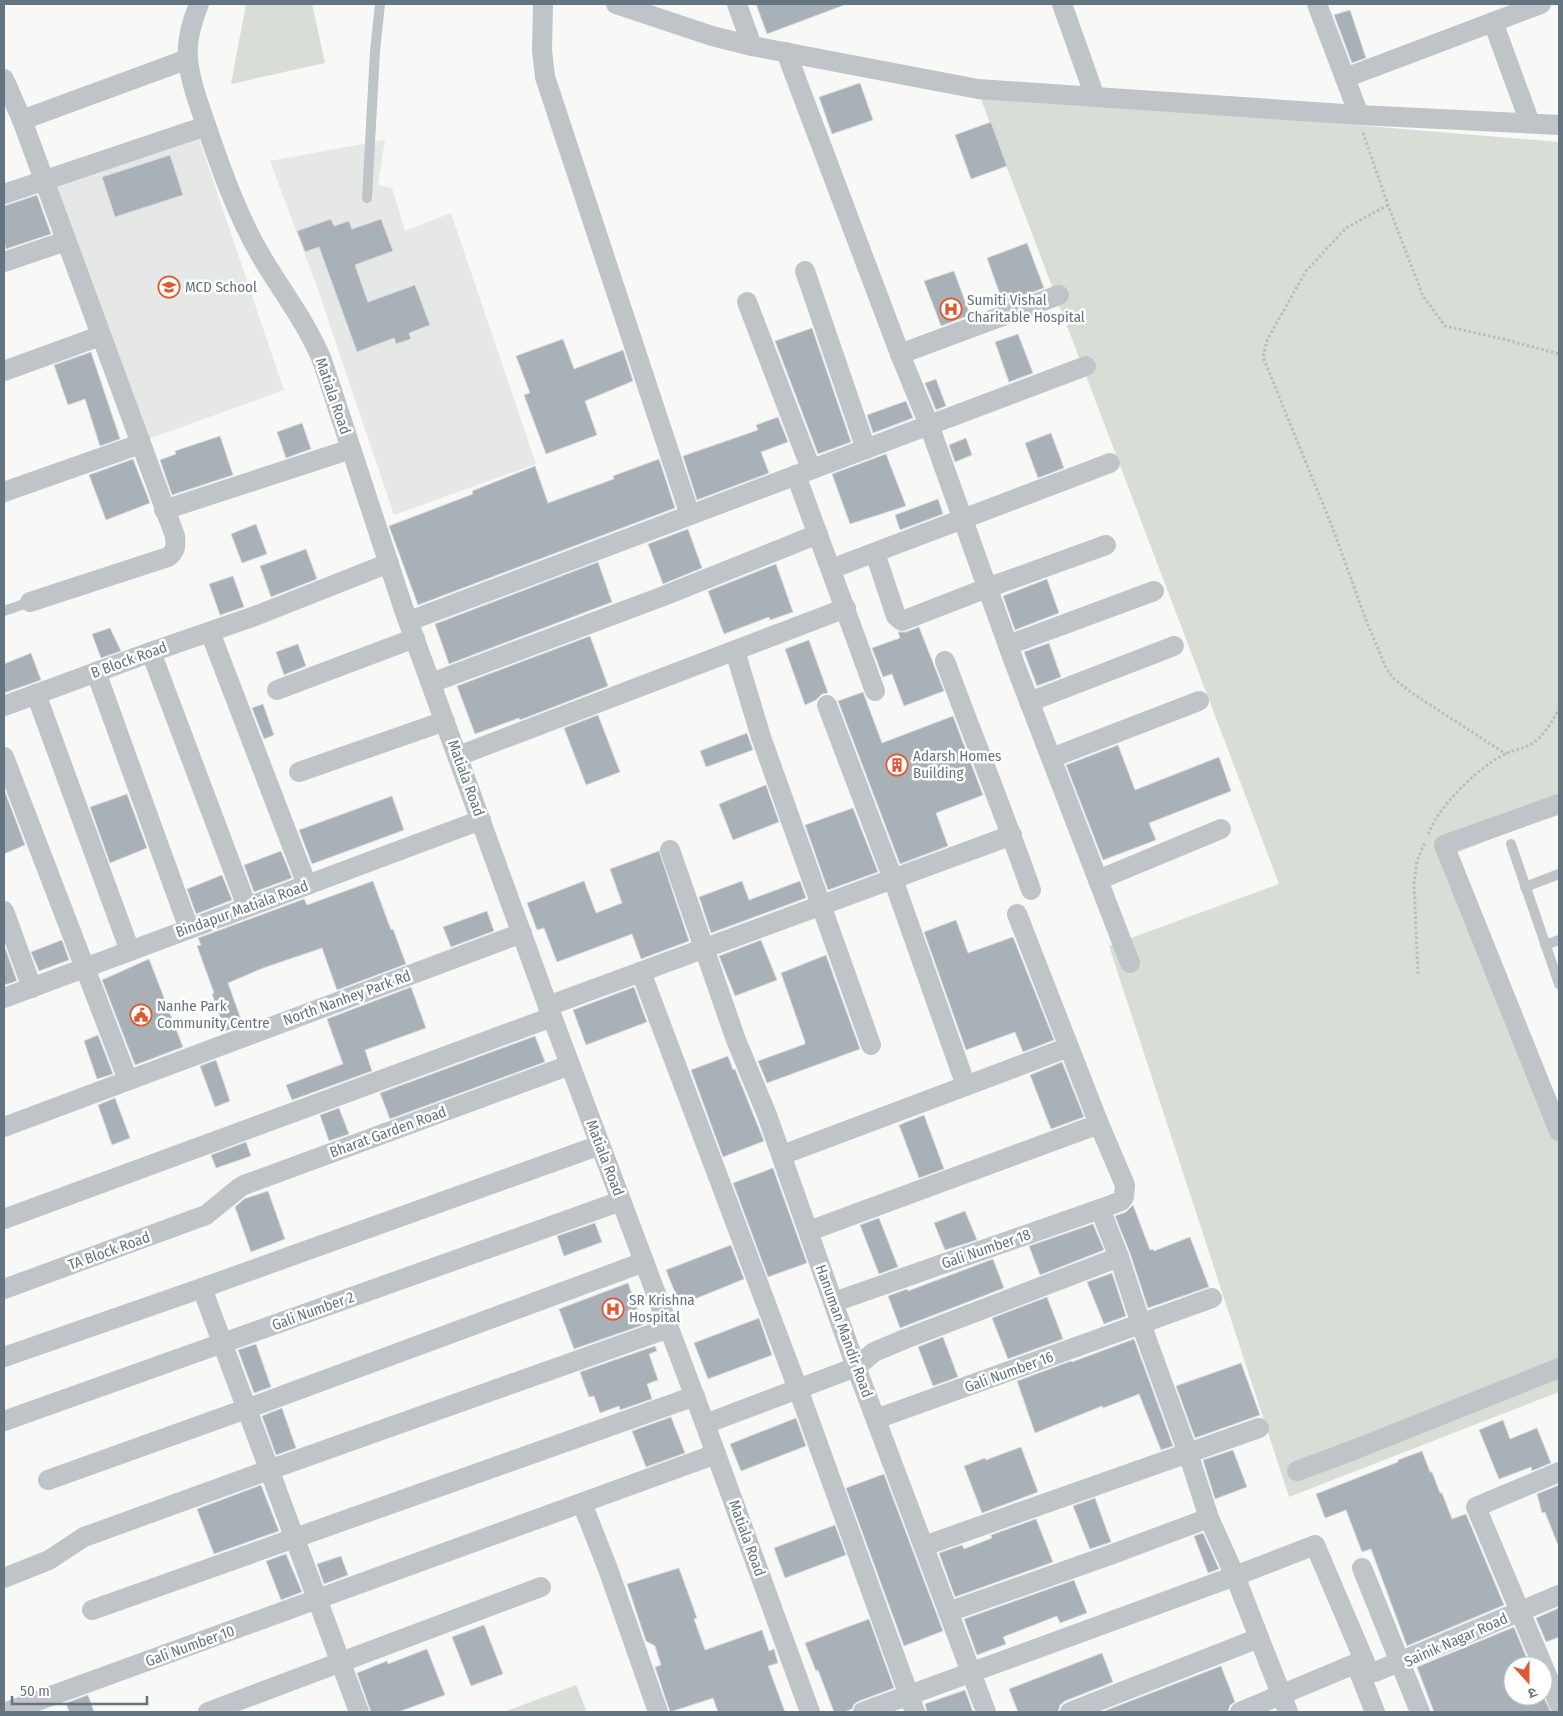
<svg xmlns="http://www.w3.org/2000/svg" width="1563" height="1716" font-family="'Fira Sans Condensed','Noto Sans Devanagari',sans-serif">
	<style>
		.built { fill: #e6e7e7 }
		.green { fill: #d8ddd5 }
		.building { fill: #a8b1b7; stroke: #dadad8 }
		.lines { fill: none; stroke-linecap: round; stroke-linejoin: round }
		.path { stroke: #babdc0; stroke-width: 3; stroke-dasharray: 2.5 2.5; stroke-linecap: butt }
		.service { stroke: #bfc4c8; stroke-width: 10 }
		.minor { stroke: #bfc4c8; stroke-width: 20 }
		.labels { text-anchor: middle; stroke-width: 5; stroke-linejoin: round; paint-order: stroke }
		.poi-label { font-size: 15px; fill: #647480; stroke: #fff; text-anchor: start }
		.street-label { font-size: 15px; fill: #647480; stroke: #fff }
	</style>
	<rect width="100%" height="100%" fill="#f8f8f6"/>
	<g class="built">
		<path d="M198 136 284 390 143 441 51 183Z"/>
		<path d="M385 140 378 185 392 188 405 231 451 213 536 464 394 515 316 284 270 161Z"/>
	</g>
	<g class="green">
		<path d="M246 4H312L325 63 231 84Z"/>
		<path d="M979 94 1559 142V812L1446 857 1559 1139V1392L1289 1497 1109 946 1279 884Z"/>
		<path d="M576 1685 587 1712H504Z"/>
	</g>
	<g class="building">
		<path d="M756 4H844V5L767 34Z"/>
		<path d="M1350 10 1366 58 1352 63 1334 15Z"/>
		<path d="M860 83 873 120 832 134 819 97Z"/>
		<path d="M991 122 1007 166 971 179 955 135Z"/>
		<path d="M170 155 183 195 115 217 102 177Z"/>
		<path d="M37 195 51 234 6 249 4 241V206Z"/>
		<path d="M331 219 334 226 349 221 352 229 381 219 393 251 355 265 368 302 415 285 430 325 409 333 411 339 396 344 394 338 357 352 319 247 305 252 297 231Z"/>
		<path d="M1027 243 1044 288 1003 303 987 258Z"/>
		<path d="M954 271 970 315 941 326 924 281Z"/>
		<path d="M812 328 851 442 818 454 775 341Z"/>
		<path d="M1018 334 1033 373 1009 382 995 342Z"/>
		<path d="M563 339 574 369 623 350 633 381 585 401 597 435 546 454 524 395 530 393 516 356Z"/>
		<path d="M91 352 120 439 100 446 85 399 68 405 54 365Z"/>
		<path d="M936 379 946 406 936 410 925 383Z"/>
		<path d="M906 401 913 418 873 433 867 415Z"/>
		<path d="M778 417 788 442 761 452 769 473 697 500 683 456 758 430 756 425Z"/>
		<path d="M302 423 311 449 286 458 277 432Z"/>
		<path d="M1051 433 1064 468 1038 478 1025 443Z"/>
		<path d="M220 436 233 475 172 495 160 460 176 454 175 451Z"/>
		<path d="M966 438 972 455 955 462 949 445Z"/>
		<path d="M886 454 906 506 850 524 832 474Z"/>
		<path d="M133 459 150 503 106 520 89 475Z"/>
		<path d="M659 459 675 508 418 605 389 526 473 494 472 491 535 466 548 503 614 479 613 476Z"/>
		<path d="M938 499 943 514 900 530 895 515Z"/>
		<path d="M256 524 267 554 242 563 231 534Z"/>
		<path d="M688 529 702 568 663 584 648 544Z"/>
		<path d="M306 549 317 579 271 597 260 566Z"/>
		<path d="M598 562 612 602 449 664 435 624Z"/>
		<path d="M776 564 793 612 770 620 769 617 724 634 708 591Z"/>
		<path d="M233 576 244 607 220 615 209 584Z"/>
		<path d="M1047 579 1059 613 1015 630 1003 596Z"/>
		<path d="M919 627 944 691 904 706 892 674 883 677 872 648 900 638 898 632H906Z"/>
		<path d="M110 628 121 651 101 658 92 634Z"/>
		<path d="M590 636 608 686 520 720 519 718 475 734 457 686Z"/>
		<path d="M809 640 828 693 822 694 816 700 805 705 785 649Z"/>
		<path d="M1049 643 1061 677 1037 686 1024 652Z"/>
		<path d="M298 644 306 666 284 675 276 652Z"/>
		<path d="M31 653 41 680 4 693V664Z"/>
		<path d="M863 692 882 743 953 716 983 795 936 813 948 846 900 864 838 701Z"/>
		<path d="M263 704 274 735 264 739 252 708Z"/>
		<path d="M598 715 620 772 586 785 564 728Z"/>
		<path d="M747 733 753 750 706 767 700 751Z"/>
		<path d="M1118 745 1135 790 1219 757 1231 791 1149 823 1156 840 1103 860 1066 765Z"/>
		<path d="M766 785 779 822 733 840 719 804Z"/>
		<path d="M4 789 25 845 4 854Z"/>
		<path d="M127 794 147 848 110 863 90 807Z"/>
		<path d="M392 796 404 830 312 864 299 830Z"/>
		<path d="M853 808 878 872 828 890 805 825Z"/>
		<path d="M281 851 292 878 254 892 244 865Z"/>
		<path d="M659 851 689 941 641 959 632 934 557 962 544 928 537 930 527 903 584 881 596 913 622 903 610 869Z"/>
		<path d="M222 875 232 900 196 914 187 889Z"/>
		<path d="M373 881 391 930 393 929 406 964 337 990 322 948 263 968 228 983 243 1025 225 1031 212 994 214 993 197 946 201 945 198 938 304 899 307 905Z"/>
		<path d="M742 881 749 900 800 881 806 898 711 933 699 897Z"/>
		<path d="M487 911 494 931 451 947 443 927Z"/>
		<path d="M956 920 968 953 1013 937 1054 1040 1023 1052 1015 1032 966 1050 924 932Z"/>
		<path d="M62 940 69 960 39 971 31 952Z"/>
		<path d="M761 940 777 980 735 996 719 956Z"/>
		<path d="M4 945 17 981 4 985Z"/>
		<path d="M826 955 860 1049 767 1083 758 1061 805 1044V1042L781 973Z"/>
		<path d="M149 959 183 1047 135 1065 102 980Z"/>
		<path d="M411 987 426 1028 365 1050 372 1071 292 1100 286 1085 343 1064 327 1019Z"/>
		<path d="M634 987 647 1022 586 1045 573 1010Z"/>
		<path d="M98 1035 113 1074 97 1079 84 1041Z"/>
		<path d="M535 1036 545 1062 390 1119 380 1093Z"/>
		<path d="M728 1056 733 1070 735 1069 764 1141 723 1157 691 1070Z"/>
		<path d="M216 1060 230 1101 215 1107 200 1066Z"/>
		<path d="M1062 1062 1084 1117 1051 1129 1030 1075Z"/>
		<path d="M115 1098 130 1138 112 1145 98 1105Z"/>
		<path d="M339 1108 349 1134 329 1141 320 1115Z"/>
		<path d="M924 1115 944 1169 919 1178 899 1125Z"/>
		<path d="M246 1142 251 1156 216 1168 211 1155Z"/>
		<path d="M773 1168 807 1263 768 1277 733 1183Z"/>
		<path d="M268 1191 285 1239 251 1252 235 1207 244 1199Z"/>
		<path d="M1133 1205 1150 1250 1153 1249 1154 1251 1190 1237 1209 1287 1148 1308 1130 1253 1115 1216 1126 1212Z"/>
		<path d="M965 1211 977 1240 945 1250 934 1223Z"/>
		<path d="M879 1218 898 1267 879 1274 860 1225Z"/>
		<path d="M595 1223 602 1242 564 1256 557 1236Z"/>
		<path d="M1093 1224 1104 1250 1040 1275 1029 1246Z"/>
		<path d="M731 1245 744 1279 680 1305 666 1270Z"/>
		<path d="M993 1259 1004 1288 900 1328 888 1296 907 1289 908 1291Z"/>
		<path d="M1112 1273 1126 1316 1104 1324 1087 1282Z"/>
		<path d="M628 1283 643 1325 574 1349 559 1309Z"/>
		<path d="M1047 1297 1063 1339 1008 1359 992 1318Z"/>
		<path d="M759 1318 772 1355 708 1379 694 1343Z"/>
		<path d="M943 1337 958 1377 933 1386 918 1347Z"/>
		<path d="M1134 1339 1173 1446 1161 1450 1139 1394 1103 1408 1102 1406 1035 1433 1017 1381 1071 1361 1072 1362Z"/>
		<path d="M256 1344 271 1387 254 1393 238 1350Z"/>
		<path d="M655 1346 657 1351 649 1354 658 1380 647 1384 652 1399 620 1410 619 1406 600 1413 594 1396 589 1397 580 1372Z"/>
		<path d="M1241 1363 1260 1415 1195 1438 1176 1386Z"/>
		<path d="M282 1408 296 1448 276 1455 262 1416Z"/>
		<path d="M671 1417 685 1453 646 1467 632 1431Z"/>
		<path d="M796 1418 806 1446 741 1471 730 1444Z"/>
		<path d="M1503 1420 1510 1439 1537 1428 1551 1463 1532 1471 1531 1467 1499 1479 1479 1430Z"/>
		<path d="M1021 1447 1038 1492 982 1513 964 1466 985 1458 986 1460Z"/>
		<path d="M1233 1450 1247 1487 1215 1499 1203 1460Z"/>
		<path d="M1422 1451 1430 1472H1432L1440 1493H1442L1452 1519 1466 1514 1504 1605 1407 1646 1371 1549 1362 1552 1346 1510 1325 1518 1316 1494 1398 1462V1460Z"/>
		<path d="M884 1474 943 1631 904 1646 846 1488Z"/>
		<path d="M261 1485 279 1531 214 1554 197 1509Z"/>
		<path d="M1559 1485V1545H1558L1545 1512 1542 1513 1537 1494Z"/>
		<path d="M1095 1498 1111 1542 1090 1549 1073 1506Z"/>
		<path d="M1036 1519 1053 1562 955 1597 939 1553 962 1545 964 1549 992 1538 991 1535Z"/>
		<path d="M835 1525 846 1555 785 1578 774 1548Z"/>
		<path d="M1203 1533 1219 1569 1208 1573 1194 1536Z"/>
		<path d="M286 1554 302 1592 281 1600 266 1561Z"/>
		<path d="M341 1556 348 1575 324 1584 317 1564Z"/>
		<path d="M679 1568 697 1618 694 1619 705 1650 762 1630 769 1651 774 1649 778 1663 768 1666 785 1712H718L713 1698 670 1712 655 1667 661 1665 655 1646 646 1641 627 1584Z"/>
		<path d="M1074 1580 1087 1613 1060 1623 1057 1616 1003 1637 1006 1644 977 1655 964 1619Z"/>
		<path d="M1559 1608V1637L1546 1642 1536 1618Z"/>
		<path d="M869 1619 894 1688 859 1701 854 1704 852 1709 844 1712H834L818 1670 816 1671 805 1643Z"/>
		<path d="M484 1625 503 1674 471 1686 452 1637Z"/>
		<path d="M1514 1627 1530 1666H1513V1696H1543L1551 1712H1434L1417 1667Z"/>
		<path d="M427 1649 445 1695 398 1712H371L357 1673 387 1661 388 1664Z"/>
		<path d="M1102 1653 1113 1682 1065 1701 1060 1705 1058 1712H1018L1009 1689Z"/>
		<path d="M1221 1666 1235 1702 1230 1705 1228 1712H1102Z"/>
		<path d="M965 1690 973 1712H927L925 1704Z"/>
		<path d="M88 1695 94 1712H69L66 1703Z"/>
	</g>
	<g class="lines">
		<g class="path">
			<path d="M1363 133 1388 205 1423 296 1445 326 1503 339 1559 354"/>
			<path d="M1388 205 1346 228 1306 271 1267 340 1263 357 1333 529 1366 620 1386 668 1393 678 1412 693 1506 754"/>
			<path d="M1428 834C1439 806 1478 767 1505 754 1515 749 1528 748 1537 740 1547 732 1553 719 1559 709"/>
			<path d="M1418 974 1414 883 1417 861 1425 842"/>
		</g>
		<g class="service">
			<path d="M367 198 375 51 380 4"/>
			<path d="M4 611 30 602"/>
			<path d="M1511 844 1559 984"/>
			<path d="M1525 887 1559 874"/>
			<path d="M1545 945 1559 940"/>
		</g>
		<g class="minor">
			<path d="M199 4C192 21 186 40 188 59 190 80 198 102 205 122 221 169 238 218 264 261 284 294 307 324 322 360L403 607 548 1006 705 1424 810 1712"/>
			<path d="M543 4 542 50 545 77 690 515"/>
			<path d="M616 4 712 36 752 46 978 89 1359 115 1559 125"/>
			<path d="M737 4 752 46"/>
			<path d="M1062 4 1095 97"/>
			<path d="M1317 4 1359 115"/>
			<path d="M1493 22 1530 123"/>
			<path d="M786 52 900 354 929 425 1014 662 1130 963"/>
			<path d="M1345 78 1541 4"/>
			<path d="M4 79 22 120 188 59"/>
			<path d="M22 120 175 536C176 546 176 551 168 557L30 602"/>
			<path d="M4 194 206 126"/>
			<path d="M4 262 66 241"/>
			<path d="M805 271 866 449"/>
			<path d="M747 302 811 469"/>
			<path d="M900 354 1059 295"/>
			<path d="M4 371 100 336"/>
			<path d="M796 475 875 691"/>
			<path d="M4 492 140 444"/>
			<path d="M164 510 351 449"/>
			<path d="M875 553 896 616 902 621 987 588 1106 545"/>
			<path d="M831 569 1110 463"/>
			<path d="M409 621 1086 366"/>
			<path d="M210 632 307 885"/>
			<path d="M1008 645 1154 591"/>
			<path d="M735 651 761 737 871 1045"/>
			<path d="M151 652 247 907"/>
			<path d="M945 661C973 737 1004 813 1031 890"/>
			<path d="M96 672 189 929"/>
			<path d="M431 683 661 597 818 534"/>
			<path d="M277 690 415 638"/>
			<path d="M36 694 130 951"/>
			<path d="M1029 702 1174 646"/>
			<path d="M827 705 893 879 966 1086"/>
			<path d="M4 706 151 652 255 616 389 563"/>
			<path d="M458 756 846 608"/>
			<path d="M4 757 128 1080"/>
			<path d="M1051 758 1199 701"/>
			<path d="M299 772 445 721"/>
			<path d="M1559 804 1444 845 1559 1131"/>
			<path d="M670 850 736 1040 767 1115 856 1367 986 1712"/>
			<path d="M1098 880 1221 829"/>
			<path d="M4 911 32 988"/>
			<path d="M641 972 798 1389 915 1712"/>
			<path d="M4 998 481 820"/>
			<path d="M548 1006 1012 835"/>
			<path d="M4 1127 522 933"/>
			<path d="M782 1155 1069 1047"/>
			<path d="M1100 1209 1119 1257 1141 1324 1188 1453 1209 1518 1235 1576 1288 1712"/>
			<path d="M4 1219 552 1017"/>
			<path d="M809 1231 1099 1124"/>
			<path d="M202 1288 359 1712"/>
			<path d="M4 1289 206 1215 239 1188 244 1185 570 1065"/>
			<path d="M834 1302 1100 1209 1121 1201 1124 1197 1125 1185 1099 1124 1017 914"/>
			<path d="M4 1357 202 1288 600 1145"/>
			<path d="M876 1419 1212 1298"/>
			<path d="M4 1421 621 1201"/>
			<path d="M705 1424 856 1367 874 1352 905 1339 1119 1257"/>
			<path d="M1297 1471 1351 1451 1559 1368"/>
			<path d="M1559 1472 1476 1507 1559 1704"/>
			<path d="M48 1480 246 1409 644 1262"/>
			<path d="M582 1503 608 1569 658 1712"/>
			<path d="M924 1546 1259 1428"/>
			<path d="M1362 1568 1420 1712"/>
			<path d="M4 1578 49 1560 84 1537 269 1470 669 1328"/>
			<path d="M92 1610 695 1396"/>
			<path d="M948 1612 1110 1555 1209 1518"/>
			<path d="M1356 1664 1375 1712"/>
			<path d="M7 1712 716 1454"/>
			<path d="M208 1712 541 1587"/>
			<path d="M863 1712 1235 1576 1315 1545 1367 1667 1371 1672H1375L1559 1595"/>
			<path d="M1070 1712 1259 1638"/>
			<path d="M1240 1712 1364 1660"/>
		</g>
	</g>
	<defs>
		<g id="school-ring" transform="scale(1.125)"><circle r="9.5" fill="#fff" stroke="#df582f" stroke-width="1.5"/><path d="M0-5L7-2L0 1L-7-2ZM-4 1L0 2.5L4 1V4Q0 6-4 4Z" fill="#df582f"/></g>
		<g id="hospital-ring" transform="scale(1.125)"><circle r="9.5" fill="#fff" stroke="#df582f" stroke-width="1.5"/><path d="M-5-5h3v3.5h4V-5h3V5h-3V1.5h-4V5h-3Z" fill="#df582f"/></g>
		<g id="building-ring" transform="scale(1.125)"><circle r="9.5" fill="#fff" stroke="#df582f" stroke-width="1.5"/><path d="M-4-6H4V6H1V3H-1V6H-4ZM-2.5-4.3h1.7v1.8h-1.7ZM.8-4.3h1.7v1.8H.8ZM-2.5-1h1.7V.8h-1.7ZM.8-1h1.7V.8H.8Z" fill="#df582f"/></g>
		<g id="civic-ring" transform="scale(1.125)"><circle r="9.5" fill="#fff" stroke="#df582f" stroke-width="1.5"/><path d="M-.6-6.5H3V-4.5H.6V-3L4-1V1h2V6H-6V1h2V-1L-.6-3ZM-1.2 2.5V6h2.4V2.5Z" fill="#df582f"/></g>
	</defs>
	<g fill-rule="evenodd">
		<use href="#school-ring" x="169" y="287"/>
		<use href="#hospital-ring" x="951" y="309"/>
		<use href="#building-ring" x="897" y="765"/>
		<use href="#civic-ring" x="141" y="1015"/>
		<use href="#hospital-ring" x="613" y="1309"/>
	</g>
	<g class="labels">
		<g class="poi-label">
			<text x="185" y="292">MCD School</text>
			<text x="967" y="305">Sumiti Vishal<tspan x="967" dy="17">Charitable Hospital</tspan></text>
			<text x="913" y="761">Adarsh Homes<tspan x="913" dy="17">Building</tspan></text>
			<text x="157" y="1011">Nanhe Park<tspan x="157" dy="17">Community Centre</tspan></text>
			<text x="629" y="1305">SR Krishna<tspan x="629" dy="17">Hospital</tspan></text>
		</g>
		<g class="street-label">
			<text transform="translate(333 396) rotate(71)" y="5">Matiala Road</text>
			<text transform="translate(129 660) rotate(-20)" y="5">B Block Road</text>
			<text transform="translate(466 778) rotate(70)" y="5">Matiala Road</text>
			<text transform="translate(242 909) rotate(-20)" y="5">Bindapur Matiala Road</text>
			<text transform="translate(347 998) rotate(-20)" y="5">North Nanhey Park Rd</text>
			<text transform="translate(388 1132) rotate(-20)" y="5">Bharat Garden Road</text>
			<text transform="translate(605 1158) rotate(69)" y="5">Matiala Road</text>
			<text transform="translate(986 1249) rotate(-19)" y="5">Gali Number 18</text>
			<text transform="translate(109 1251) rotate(-20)" y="5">TA Block Road</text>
			<text transform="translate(313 1311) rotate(-20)" y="5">Gali Number 2</text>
			<text transform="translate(844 1331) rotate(70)" y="5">Hanuman Mandir Road</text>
			<text transform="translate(1009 1372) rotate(-20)" y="5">Gali Number 16</text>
			<text transform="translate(747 1538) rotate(70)" y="5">Matiala Road</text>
			<text transform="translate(1456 1640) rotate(-24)" y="5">Sainik Nagar Road</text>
			<text transform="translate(190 1646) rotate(-20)" y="5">Gali Number 10</text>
		</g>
	</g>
	<rect width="1563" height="1716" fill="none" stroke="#647480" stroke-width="10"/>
	<g transform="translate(1528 1681) rotate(159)"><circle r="24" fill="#ffffff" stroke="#c1c7cc"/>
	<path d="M0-4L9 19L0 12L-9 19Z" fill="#df582f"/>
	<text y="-8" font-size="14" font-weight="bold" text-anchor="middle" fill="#647480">उ</text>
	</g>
	<path d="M12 1696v8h135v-8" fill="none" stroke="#647480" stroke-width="2.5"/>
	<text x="20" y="1696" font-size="15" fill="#647480" stroke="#ffffff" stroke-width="4" paint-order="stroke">50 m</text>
</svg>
